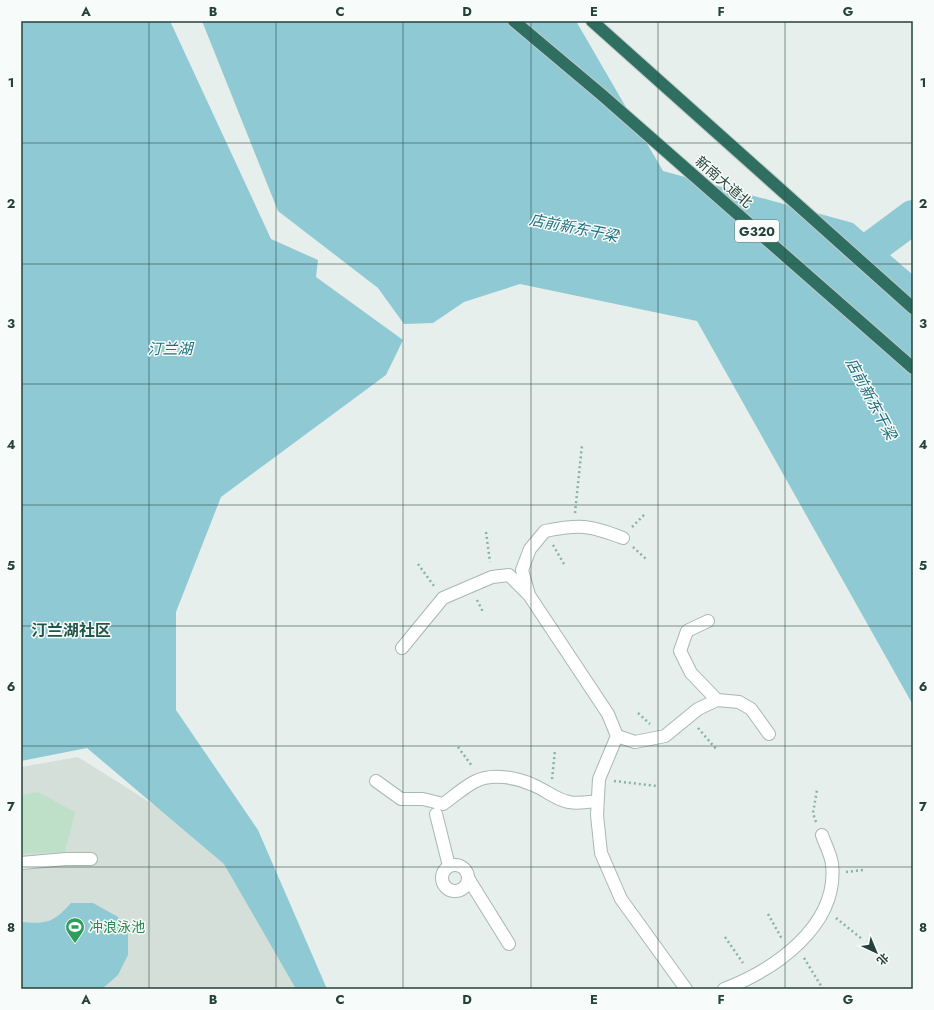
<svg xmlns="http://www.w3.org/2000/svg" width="934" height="1010" font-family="Jost,'Noto Sans SC',sans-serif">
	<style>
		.built { fill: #d4dfda }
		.green { fill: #bfe0c8 }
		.water { fill: #8ec9d4 }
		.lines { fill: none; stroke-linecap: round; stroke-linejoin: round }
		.river { stroke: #8ec9d4; stroke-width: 34 }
		.minor-casing { stroke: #a8b8b2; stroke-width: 14 }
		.highway-casing { stroke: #c2cac8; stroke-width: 14 }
		.path { stroke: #86b3a5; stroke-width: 2.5; stroke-dasharray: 2 3; stroke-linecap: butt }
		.minor { stroke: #fff; stroke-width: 12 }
		.highway { stroke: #2f6f62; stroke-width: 12 }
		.grid { fill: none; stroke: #24423a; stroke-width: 1; stroke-opacity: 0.55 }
		.labels { text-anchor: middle; stroke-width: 3; stroke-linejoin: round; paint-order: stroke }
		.shield { fill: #f7fbf9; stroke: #637a73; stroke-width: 1 }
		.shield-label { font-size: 13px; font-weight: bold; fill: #24423a }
		.street-label { font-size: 14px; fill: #24423a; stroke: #f7fbf9 }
		.leisure-label { font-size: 14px; fill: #27864d; stroke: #f7fbf9; text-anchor: start }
		.water-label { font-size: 15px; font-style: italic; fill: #1c6f80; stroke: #f7fbf9 }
		.quarter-label { font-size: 16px; font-weight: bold; fill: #1f5548; stroke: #f7fbf9 }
		.neatline { fill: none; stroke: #24423a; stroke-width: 1.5 }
		.grid-label { font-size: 13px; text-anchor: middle; font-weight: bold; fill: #24423a }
	</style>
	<rect width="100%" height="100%" fill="#e6efeb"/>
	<path class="built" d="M78 757 254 868 318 989H21V767Z"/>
	<path class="green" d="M38 792 75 812 65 852 21 854V795Z"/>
	<g class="water">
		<path d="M21 21H170L271 239 318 260 316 277 403 340 386 375 221 497 176 612V710L258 830 327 989H296L224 864 87 748 21 761Z"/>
		<path d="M202 21H576L663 171 853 223 913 275V705L697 321 520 284 464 302 433 323 404 324 378 288 278 211Z"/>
		<path d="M71 903H93L118 917 128 934V955L118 975 102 989H21V922C47 924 53 923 71 903Z"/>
	</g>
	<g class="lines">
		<path class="river" d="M847 273 843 269 913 217"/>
		<g class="minor-casing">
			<g id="minor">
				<path d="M623 538C589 525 580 524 545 531L530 549 522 570 529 595 608 714 617 736 599 779 597 815 601 853 621 899 686 989"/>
				<path d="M708 621 687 631 680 651 691 673 717 700"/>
				<path d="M402 648 443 598 492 577 509 575 528 594"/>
				<path d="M617 736 635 742 665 736 698 709 717 700 739 702 751 709 769 734"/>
				<path d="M376 781 401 799H423L443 804C453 797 463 788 474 782 491 773 516 777 533 785 546 790 556 800 569 802 578 804 588 802 597 801"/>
				<path d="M436 814 449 866"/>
				<path d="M21 863 66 859H91"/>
				<circle cx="455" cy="878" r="13"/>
				<path d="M468 878 509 944"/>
				<path d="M724 989C774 970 839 926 832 864 831 855 825 844 822 835"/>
			</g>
		</g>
		<g class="highway-casing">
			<g id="highway">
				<path d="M514 21 602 95 913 368"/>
				<path d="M592 21 913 308"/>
			</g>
		</g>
		<g class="path">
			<path d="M575 513 582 445"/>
			<path d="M632 527 646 513"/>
			<path d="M486 532 490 562"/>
			<path d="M553 545 564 564"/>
			<path d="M633 547 646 559"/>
			<path d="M418 564 434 586"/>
			<path d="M477 600 483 612"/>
			<path d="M638 713 650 724"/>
			<path d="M698 728 717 750"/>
			<path d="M458 747 472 766"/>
			<path d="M552 779 555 750"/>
			<path d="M614 781 657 786"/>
			<path d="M816 822 813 813 817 790"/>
			<path d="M846 872 863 870"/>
			<path d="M768 914 782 939"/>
			<path d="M836 918 862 939"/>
			<path d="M725 937 743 963"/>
			<path d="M804 958 823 989"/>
		</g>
		<use href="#minor" class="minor"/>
		<use href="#highway" class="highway"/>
	</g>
	<path class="grid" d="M149 21V989M276 21V989M403 21V989M531 21V989M658 21V989M785 21V989M21 143H913M21 264H913M21 384H913M21 505H913M21 626H913M21 746H913M21 867H913"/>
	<defs>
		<g id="stadium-pin" transform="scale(1)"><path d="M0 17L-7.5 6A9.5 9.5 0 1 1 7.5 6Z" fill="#2e9e5b" stroke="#f7fbf9"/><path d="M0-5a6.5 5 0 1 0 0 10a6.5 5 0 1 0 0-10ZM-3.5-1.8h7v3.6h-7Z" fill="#fff"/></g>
	</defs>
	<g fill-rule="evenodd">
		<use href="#stadium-pin" x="75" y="927"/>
	</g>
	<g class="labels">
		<rect class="shield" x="735" y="220" width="44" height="22" rx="3"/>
		<g class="shield-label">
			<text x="757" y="236">G320</text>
		</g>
		<g class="street-label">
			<text transform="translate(724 182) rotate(41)" y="5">新南大道北</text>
		</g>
		<g class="leisure-label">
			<text x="89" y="932">冲浪泳池</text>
		</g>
		<g class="water-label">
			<text transform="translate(574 228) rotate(11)" y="5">店前新东干梁</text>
			<text x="170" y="354">汀兰湖</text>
			<text transform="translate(871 399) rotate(62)" y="5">店前新东干梁</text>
		</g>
		<g class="quarter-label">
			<text x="71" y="636">汀兰湖社区</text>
		</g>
	</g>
	<rect width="934" height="1010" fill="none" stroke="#f7fbf9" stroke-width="44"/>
	<g transform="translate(876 952) rotate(136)" stroke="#f7fbf9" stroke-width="3" paint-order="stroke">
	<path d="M0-3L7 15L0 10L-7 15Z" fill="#24423a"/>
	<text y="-6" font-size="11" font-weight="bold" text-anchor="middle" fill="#24423a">北</text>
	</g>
	<rect x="22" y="22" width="890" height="966" class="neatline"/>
	<g class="grid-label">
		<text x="86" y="16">A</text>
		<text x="213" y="16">B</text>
		<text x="340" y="16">C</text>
		<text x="467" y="16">D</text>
		<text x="594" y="16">E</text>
		<text x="721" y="16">F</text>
		<text x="848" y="16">G</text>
		<text x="11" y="87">1</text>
		<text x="923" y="87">1</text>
		<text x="11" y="208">2</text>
		<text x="923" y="208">2</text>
		<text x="11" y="328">3</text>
		<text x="923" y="328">3</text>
		<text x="11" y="449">4</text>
		<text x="923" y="449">4</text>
		<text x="11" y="570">5</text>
		<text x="923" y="570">5</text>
		<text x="11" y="691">6</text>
		<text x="923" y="691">6</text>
		<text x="11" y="811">7</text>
		<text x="923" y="811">7</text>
		<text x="11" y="932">8</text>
		<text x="923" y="932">8</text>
		<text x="86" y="1004">A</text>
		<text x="213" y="1004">B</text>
		<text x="340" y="1004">C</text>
		<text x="467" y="1004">D</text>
		<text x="594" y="1004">E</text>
		<text x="721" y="1004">F</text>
		<text x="848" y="1004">G</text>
	</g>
</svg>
